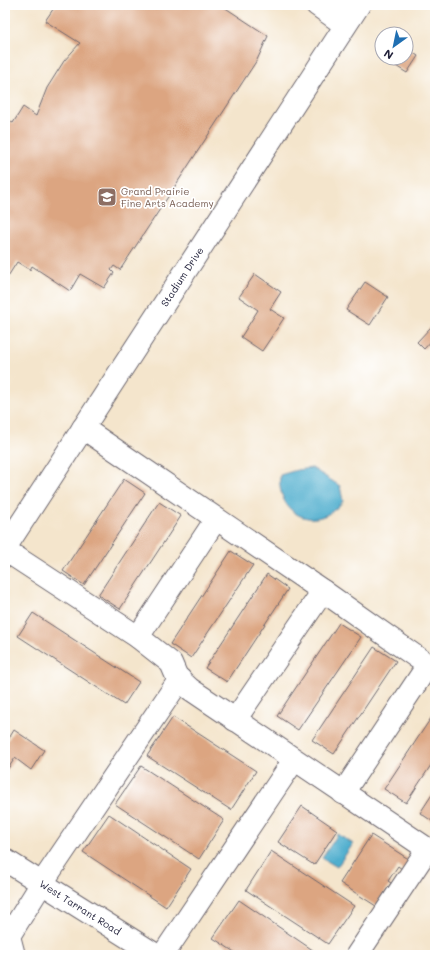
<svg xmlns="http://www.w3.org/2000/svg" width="440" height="960" font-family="Mali,sans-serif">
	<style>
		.water { fill: #50aece; stroke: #396884 }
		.building { fill: #dca581 }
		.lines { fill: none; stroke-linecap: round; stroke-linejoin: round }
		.minor-casing { stroke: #6c666e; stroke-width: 24 }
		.minor { stroke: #fff; stroke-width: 22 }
		.labels { text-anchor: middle; stroke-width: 3.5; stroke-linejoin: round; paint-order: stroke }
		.education-label { font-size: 10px; fill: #785e54; stroke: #fff; text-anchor: start }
		.street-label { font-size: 10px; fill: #22223b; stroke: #fff }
	</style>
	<rect width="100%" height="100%" fill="#fff"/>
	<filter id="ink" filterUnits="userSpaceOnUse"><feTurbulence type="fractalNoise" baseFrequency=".025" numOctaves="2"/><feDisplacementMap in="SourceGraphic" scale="8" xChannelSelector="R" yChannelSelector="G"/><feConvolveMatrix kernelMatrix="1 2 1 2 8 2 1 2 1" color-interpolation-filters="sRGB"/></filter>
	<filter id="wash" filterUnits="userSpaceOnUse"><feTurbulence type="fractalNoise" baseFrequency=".012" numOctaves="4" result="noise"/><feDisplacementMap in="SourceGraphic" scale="16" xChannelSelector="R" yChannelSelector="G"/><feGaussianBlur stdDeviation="0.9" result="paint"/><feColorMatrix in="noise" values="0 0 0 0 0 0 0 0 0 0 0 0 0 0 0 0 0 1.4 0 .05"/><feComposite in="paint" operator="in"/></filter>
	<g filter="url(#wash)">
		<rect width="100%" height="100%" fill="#f4e5cc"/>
		<g class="water">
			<path d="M312 468 340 486 343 501C316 535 276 515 280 475L297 470Z"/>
			<path d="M338 834 353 844 337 867 322 858Z"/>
		</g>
		<g id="blocks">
			<g class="building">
				<path d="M56 5H221L268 36 257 60 164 203 120 270 114 266 111 270 114 273 104 288 80 274 70 291 32 266 30 270 17 262 5 281V118L13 123 23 107 36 116 47 88 64 61 80 43 45 21Z"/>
				<path d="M406 48 418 56 407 73 383 58H406Z"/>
				<path d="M255 274 281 292 270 309 284 318 262 351 241 337 258 310 239 297Z"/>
				<path d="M365 282 388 297 370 325 346 310Z"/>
				<path d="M431 327 435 331V337L424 349 417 342Z"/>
				<path d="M124 479 145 493 84 585 63 571Z"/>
				<path d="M159 502 181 516 120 609 98 595Z"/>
				<path d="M231 551 253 565 191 658 170 644Z"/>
				<path d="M267 574 288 589 227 682 205 668Z"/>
				<path d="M33 613 139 682 124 705 18 636Z"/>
				<path d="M339 623 361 637 298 730 277 716Z"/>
				<path d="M374 647 396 661 334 754 312 740Z"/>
				<path d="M435 712V759L406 803 384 789Z"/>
				<path d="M173 717 256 771 231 810 147 756Z"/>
				<path d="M14 730 44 750 31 770 15 758 5 773V745Z"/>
				<path d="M141 766 224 820 199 859 115 804Z"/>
				<path d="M435 790V823L420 813Z"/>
				<path d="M302 806 337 830 314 865 278 842Z"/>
				<path d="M109 814 191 869 166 907 83 852Z"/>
				<path d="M371 835 410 860 403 870 398 866 388 881 391 883 376 906 340 883Z"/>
				<path d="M271 851 354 906 328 944 246 890Z"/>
				<path d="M239 900 320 955H239L213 938Z"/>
			</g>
		</g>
	</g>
	<g filter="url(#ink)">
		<use href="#blocks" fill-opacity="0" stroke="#6c666e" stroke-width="1"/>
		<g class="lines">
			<g class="minor-casing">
				<g id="minor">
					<path d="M317 5 345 25"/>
					<path d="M83 428 323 591 435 670"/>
					<path id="s1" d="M5 548 359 5"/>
					<path d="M5 550 138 637 171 663 177 677 190 689 435 854"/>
					<path d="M138 637 216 519"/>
					<path d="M235 720 323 591"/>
					<path d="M343 793 428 665"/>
					<path id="s2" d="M5 860 156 955"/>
					<path d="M5 933 9 936 14 955"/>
					<path d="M9 936 42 883 180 679"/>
					<path d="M163 955 294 760"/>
					<path d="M357 955 427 850"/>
				</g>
			</g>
			<use href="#minor" class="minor"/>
		</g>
	</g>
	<defs>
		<g id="school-square" transform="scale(1)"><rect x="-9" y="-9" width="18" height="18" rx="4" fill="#8d6e63" stroke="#fff"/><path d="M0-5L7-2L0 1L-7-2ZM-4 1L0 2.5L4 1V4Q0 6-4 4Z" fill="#fff"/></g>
	</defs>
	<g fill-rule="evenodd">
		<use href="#school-square" x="107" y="197"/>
	</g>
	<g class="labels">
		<g class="education-label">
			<text x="121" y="195">Grand Prairie<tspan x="121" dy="12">Fine Arts Academy</tspan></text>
		</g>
		<g class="street-label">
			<text dy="4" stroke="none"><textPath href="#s1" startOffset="324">Stadium Drive</textPath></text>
			<text dy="4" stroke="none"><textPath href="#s2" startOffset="89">West Tarrant Road</textPath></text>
		</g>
	</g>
	<rect width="440" height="960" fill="none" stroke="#fff" stroke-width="20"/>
	<g transform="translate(394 46) rotate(213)"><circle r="19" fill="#ffffff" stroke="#a7a7b1"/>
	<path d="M0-3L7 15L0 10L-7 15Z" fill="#1f6fb2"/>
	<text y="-6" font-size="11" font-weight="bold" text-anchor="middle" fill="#22223b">N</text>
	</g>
</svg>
